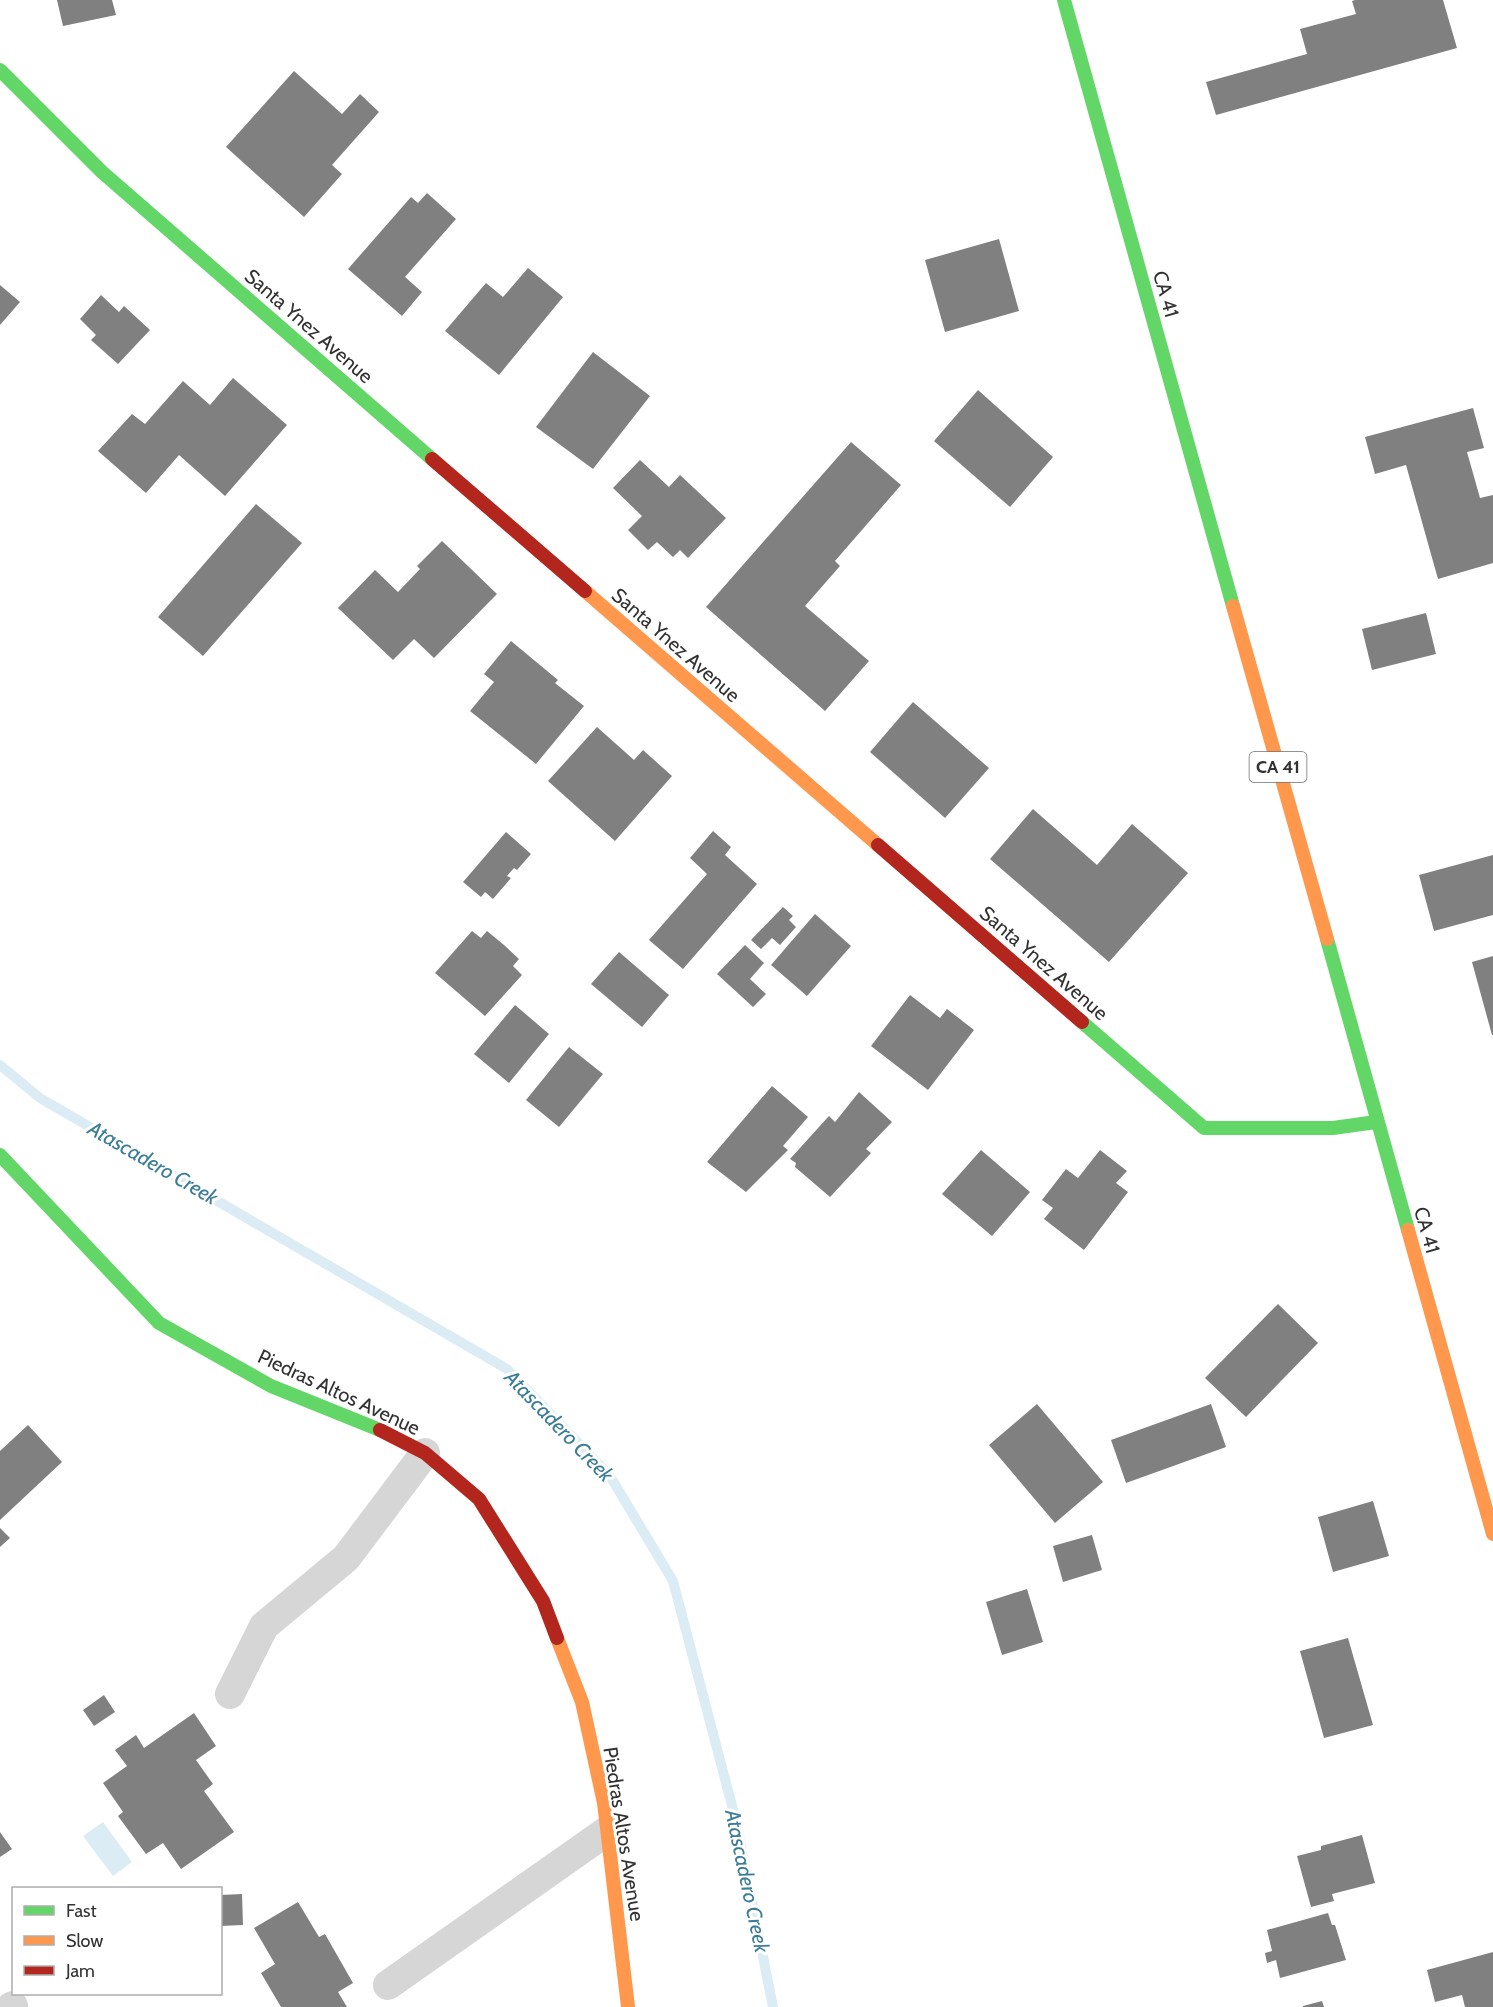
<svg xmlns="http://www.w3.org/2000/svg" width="1493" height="2007" font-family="Cabin,sans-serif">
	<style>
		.water { fill: #dbecf4 }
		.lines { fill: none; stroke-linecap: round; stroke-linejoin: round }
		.stream { stroke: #dbecf4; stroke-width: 10 }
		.building { fill: #808080 }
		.street { stroke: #d6d6d6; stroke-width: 30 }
		.fast { stroke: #63d668; stroke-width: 14 }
		.slow { stroke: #ff974d; stroke-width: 14 }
		.jam { stroke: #b3261e; stroke-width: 14 }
		.labels { text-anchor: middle; stroke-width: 6; stroke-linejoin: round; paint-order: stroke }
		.shield { fill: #fff; stroke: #707070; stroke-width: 1.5 }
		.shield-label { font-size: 18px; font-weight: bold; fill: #323232 }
		.street-label { font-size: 20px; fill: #323232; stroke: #fff }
		.water-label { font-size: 21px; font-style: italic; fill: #3b7c99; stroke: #fff }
	</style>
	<rect width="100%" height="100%" fill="#fff"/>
	<path class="water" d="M103 1822 132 1862 113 1876 83 1836Z"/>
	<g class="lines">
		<path class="stream" d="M0 1065 40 1098 507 1369 610 1476 673 1581 736 1821 773 2007"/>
	</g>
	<g class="building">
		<path d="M57 0H112L116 15 63 26Z"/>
		<path d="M1355 0H1443L1457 48 1216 115 1206 82 1307 54 1300 29 1356 14 1352 1Z"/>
		<path d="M294 71 342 114 360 94 379 112 332 165 342 174 304 217 226 147Z"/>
		<path d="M427 193 456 219 405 277 422 292 402 316 348 269 411 197 418 203Z"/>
		<path d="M999 239 1019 311 945 332 925 260Z"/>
		<path d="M528 268 563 297 499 375 445 331 486 283 503 297Z"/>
		<path d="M0 285 20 302 0 325Z"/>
		<path d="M101 295 119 312 124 306 150 330 118 364 91 340 96 335 80 319Z"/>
		<path d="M593 352 650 396 593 469 536 427Z"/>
		<path d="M233 378 287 425 225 496 179 455 146 493 98 451 132 414 145 424 183 381 210 405Z"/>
		<path d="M978 390 1053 457 1010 507 934 441Z"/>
		<path d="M1473 408 1484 448 1467 452 1480 498 1493 495V563L1438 579 1406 465 1375 474 1365 437Z"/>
		<path d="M851 442 901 485 835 561 840 566 805 606 869 661 825 711 706 607Z"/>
		<path d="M640 460 669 487 680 475 726 518 688 558 680 550 673 557 657 542 648 550 628 530 642 516 613 488Z"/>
		<path d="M256 504 302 543 203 656 158 617Z"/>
		<path d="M442 541 497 594 434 658 414 639 393 660 338 608 375 570 398 592 420 569 417 566Z"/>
		<path d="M1426 613 1436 654 1372 670 1362 629Z"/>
		<path d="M511 641 558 680 555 683 584 706 536 764 470 711 494 682 484 674Z"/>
		<path d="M913 702 989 768 945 818 870 752Z"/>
		<path d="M597 727 634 760 643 750 672 776 615 841 548 781Z"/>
		<path d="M1033 809 1097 865 1132 824 1188 873 1109 962 990 859Z"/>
		<path d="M713 831 731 847 725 855 757 884 683 969 649 940 707 874 690 858Z"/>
		<path d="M506 832 531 854 517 870 514 868 507 876 511 878 493 899 485 892 481 897 463 882Z"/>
		<path d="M1493 855V915L1434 931 1419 875Z"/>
		<path d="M783 907 793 916 789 920 796 927 780 945 772 938 761 949 751 940Z"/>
		<path d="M815 914 851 946 807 996 771 965Z"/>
		<path d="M472 931 481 938 487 931 504 945 519 959 513 966 522 975 485 1016 435 973Z"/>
		<path d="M745 945 764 963 750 979 766 994 753 1007 717 974Z"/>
		<path d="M619 952 669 995 642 1027 591 984Z"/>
		<path d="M1493 956V1035H1492L1472 962Z"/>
		<path d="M910 995 940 1018 947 1009 974 1030 928 1090 871 1046Z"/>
		<path d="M515 1005 549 1034 509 1083 474 1054Z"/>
		<path d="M569 1047 603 1074 559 1127 526 1100Z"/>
		<path d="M772 1086 808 1117 783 1146 788 1150 746 1192 707 1162Z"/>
		<path d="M859 1092 892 1122 866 1149 871 1153 830 1197 795 1167 796 1163 790 1159 829 1116 835 1122Z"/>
		<path d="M981 1150 1030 1192 992 1236 942 1194Z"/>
		<path d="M1100 1150 1127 1171 1116 1183 1128 1192 1084 1250 1044 1219 1053 1208 1042 1200 1066 1169 1078 1178Z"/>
		<path d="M1278 1304 1318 1343 1246 1417 1205 1378Z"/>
		<path d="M1037 1404 1103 1482 1055 1523 989 1445Z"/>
		<path d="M1211 1404 1226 1447 1126 1483 1111 1440Z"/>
		<path d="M28 1425 62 1462 0 1520V1451Z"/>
		<path d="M1373 1501 1389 1556 1333 1572 1318 1517Z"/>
		<path d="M0 1528 10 1538 0 1547Z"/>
		<path d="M1092 1535 1102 1570 1063 1582 1053 1546Z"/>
		<path d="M1027 1589 1043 1642 1002 1655 986 1602Z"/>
		<path d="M1348 1638 1373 1725 1324 1738 1300 1651Z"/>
		<path d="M104 1695 115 1712 94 1726 83 1710Z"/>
		<path d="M194 1713 216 1746 196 1760 213 1784 204 1791 234 1832 181 1869 163 1843 146 1854 118 1816 123 1812 103 1783 127 1766 115 1750 136 1735 144 1748Z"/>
		<path d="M0 1832 12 1849 0 1857Z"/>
		<path d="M1362 1835 1375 1883 1332 1894 1334 1901 1311 1907 1297 1856 1321 1850V1846Z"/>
		<path d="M242 1894 243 1925 220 1926V1895Z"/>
		<path d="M298 1902 319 1937 325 1934 353 1983 338 1992 347 2007H281L261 1973 275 1964 254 1928Z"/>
		<path d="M1328 1913 1332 1925H1335L1346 1960 1280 1978 1276 1960 1267 1963 1265 1953 1272 1951 1267 1930Z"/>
		<path d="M1493 1952V2007H1465L1462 1995 1435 2002 1427 1970Z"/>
		<path d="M1322 2001 1324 2007H1303V2006Z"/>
	</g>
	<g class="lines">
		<g class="street">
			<path d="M230 1694 264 1626 346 1558 425 1453"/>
			<path d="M388 1985 607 1831"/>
			<path d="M11 2007 13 2006"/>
		</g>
		<g class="fast">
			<path d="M1064 0 1233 606"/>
			<path d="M0 70 102 172 432 459"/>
			<path d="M1327 939 1408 1230"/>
			<path d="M1082 1022 1204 1128H1333L1376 1122"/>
			<path d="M0 1155 159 1323 271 1386 380 1430"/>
		</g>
		<g class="slow">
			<path d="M585 591 878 845"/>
			<path d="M1233 606 1327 939"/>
			<path d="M1408 1230 1493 1534"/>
			<path d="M557 1638 582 1702 604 1803 628 2007"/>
		</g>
		<g class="jam">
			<path d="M432 459 585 591"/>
			<path d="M878 845 1082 1022"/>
			<path d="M380 1430 425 1453 479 1499 543 1601 557 1638"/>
		</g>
	</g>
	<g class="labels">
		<rect class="shield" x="1249.5" y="752" width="57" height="30" rx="4.5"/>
		<g class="shield-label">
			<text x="1278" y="773">CA 41</text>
		</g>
		<g class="street-label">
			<text transform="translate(1166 294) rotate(74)" y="7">CA 41</text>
			<text transform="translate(309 326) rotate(41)" y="7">Santa Ynez Avenue</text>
			<text transform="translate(676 645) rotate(41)" y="7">Santa Ynez Avenue</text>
			<text transform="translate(1044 963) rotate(41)" y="7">Santa Ynez Avenue</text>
			<text transform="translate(1427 1230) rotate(74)" y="7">CA 41</text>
			<text transform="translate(339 1392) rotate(25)" y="7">Piedras Altos Avenue</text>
			<text transform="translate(624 1834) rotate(81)" y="7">Piedras Altos Avenue</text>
		</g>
		<g class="water-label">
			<text transform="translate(153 1163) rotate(30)" y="7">Atascadero Creek</text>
			<text transform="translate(559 1426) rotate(46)" y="7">Atascadero Creek</text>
			<text transform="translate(747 1881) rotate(78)" y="7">Atascadero Creek</text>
		</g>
	</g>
	<rect x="12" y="1887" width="210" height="108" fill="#ffffff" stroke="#adadad" stroke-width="1.5"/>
	<rect x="24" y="1906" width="30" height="9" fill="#63d668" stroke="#adadad" stroke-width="1.5"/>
	<text x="66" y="1917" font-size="18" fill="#323232">Fast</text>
	<rect x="24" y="1936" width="30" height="9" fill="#ff974d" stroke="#adadad" stroke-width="1.5"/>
	<text x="66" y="1947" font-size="18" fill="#323232">Slow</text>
	<rect x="24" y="1966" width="30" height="9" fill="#b3261e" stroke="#adadad" stroke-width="1.5"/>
	<text x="66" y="1977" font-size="18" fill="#323232">Jam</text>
</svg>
